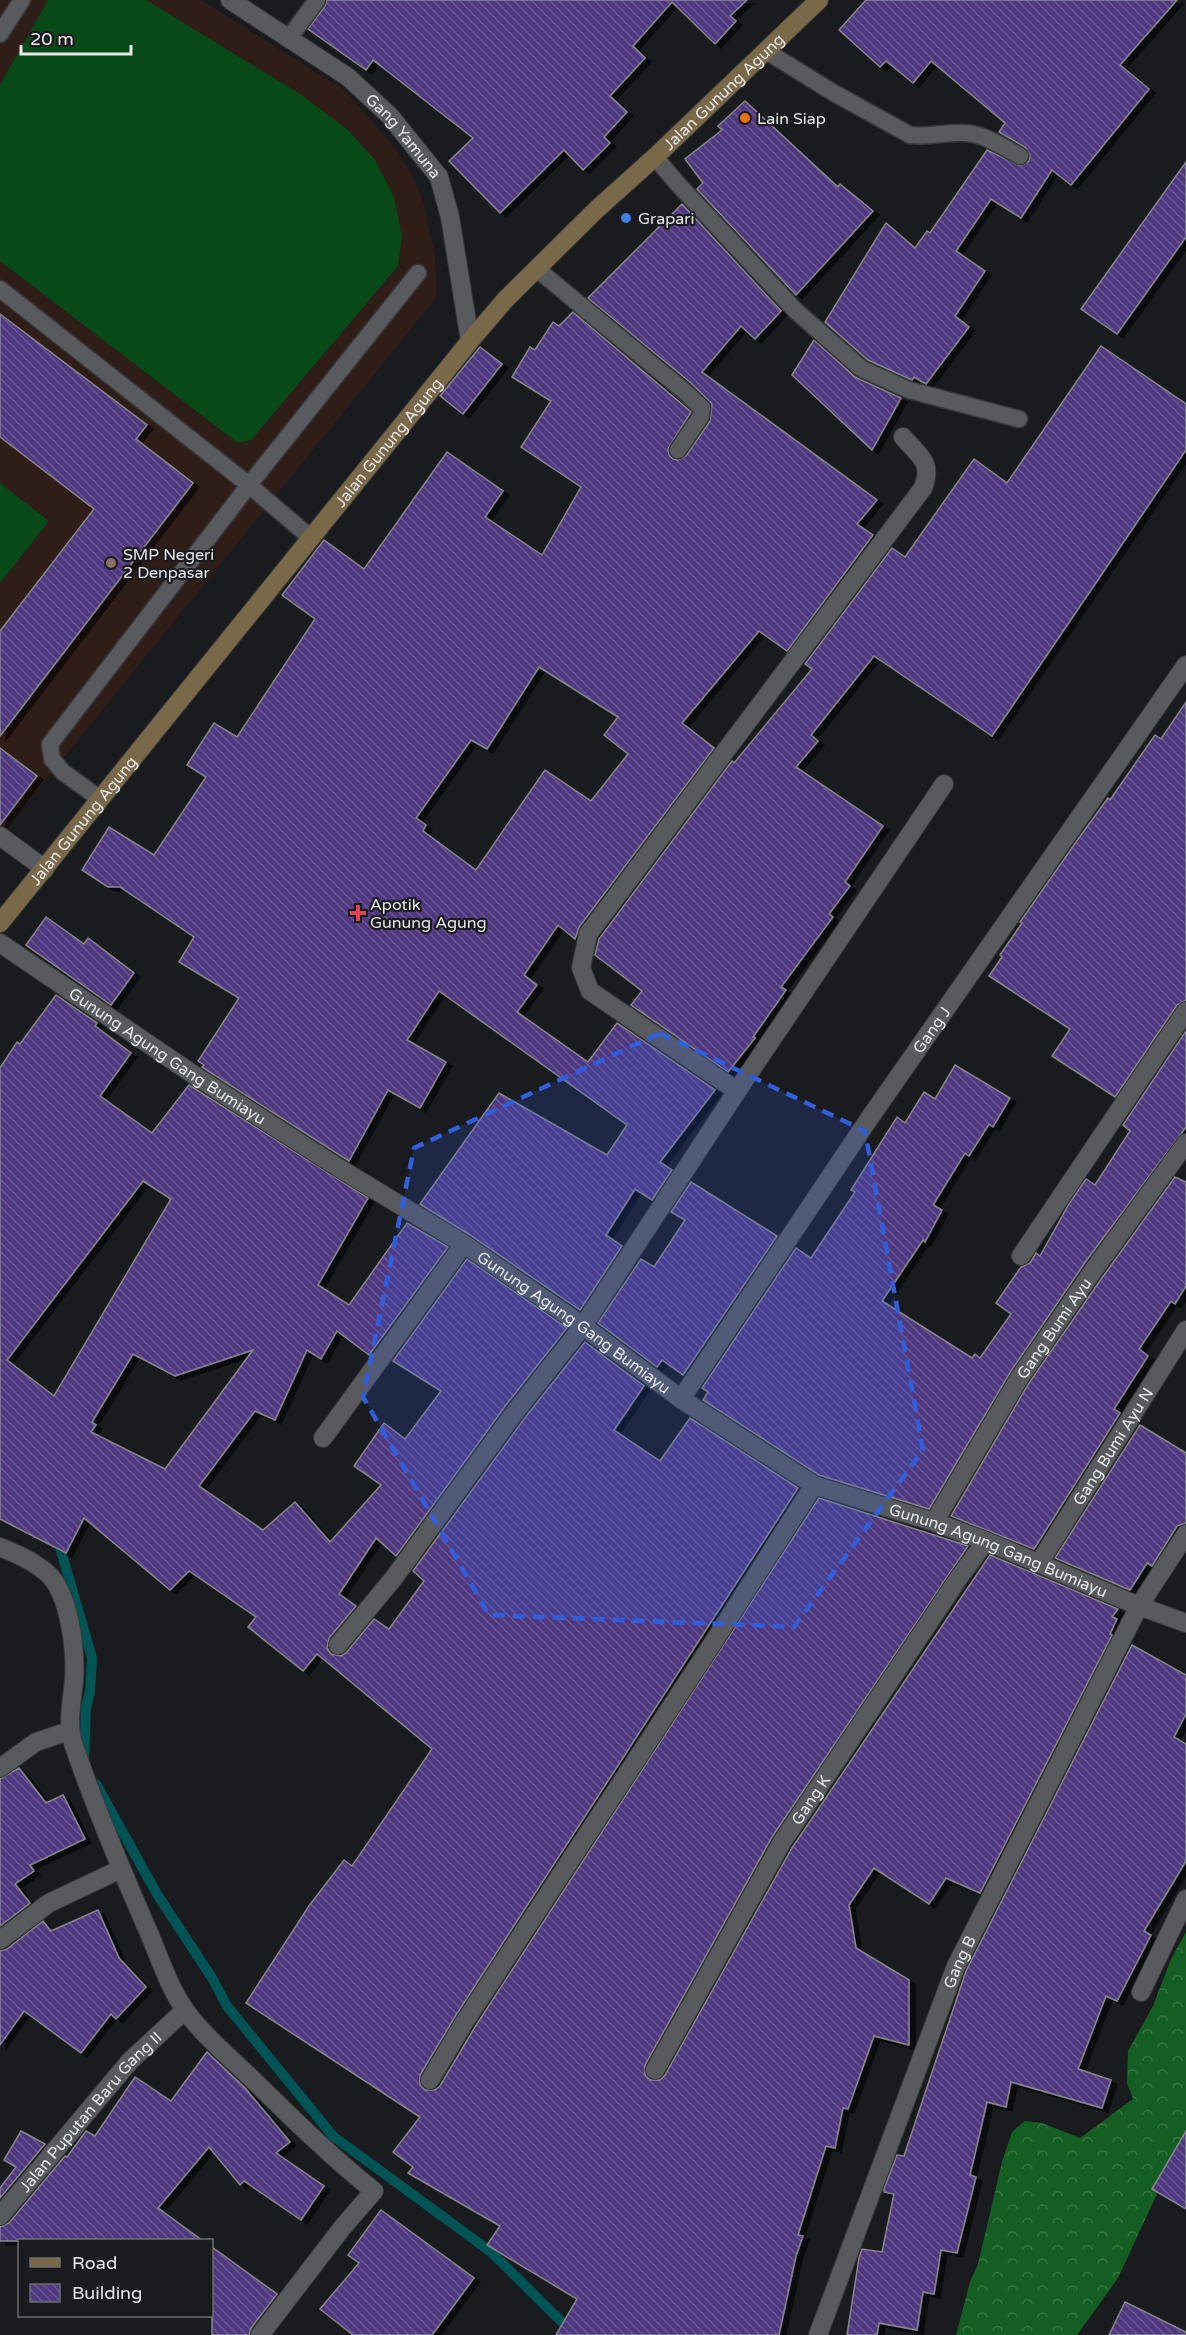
<svg xmlns="http://www.w3.org/2000/svg" width="1186" height="2335" font-family="'Varela Round',sans-serif">
	<style>
		.education { fill: #2f1d18 }
		.forest { fill: url(#forest-crowns) }
		.garden { fill: #084a17 }
		.lines { fill: none; stroke-linecap: round; stroke-linejoin: round }
		.stream { stroke: #005456; stroke-width: 10 }
		.building { fill: url(#building-back-hatch); stroke: #87868b; stroke-width: 1.5; fill-rule: evenodd; filter: url(#shadow) }
		.service-casing { stroke: #37383a; stroke-width: 19 }
		.minor-casing { stroke: #37383a; stroke-width: 20 }
		.secondary-casing { stroke: #37383a; stroke-width: 20 }
		.service { stroke: #595a5e; stroke-width: 16 }
		.minor { stroke: #595a5e; stroke-width: 18 }
		.secondary { stroke: #7a6949; stroke-width: 18 }
		.marked { fill: #315eda; fill-opacity: 0.2; stroke: #315eda; stroke-width: 4.5; stroke-dasharray: 12 8; stroke-linejoin: round }
		.food-dot { fill: #e8710a; stroke: #1a1b1e; stroke-width: 2 }
		.shop-dot { fill: #3f7fe0; stroke: #1a1b1e; stroke-width: 2 }
		.education-dot { fill: #8d6e63; stroke: #1a1b1e; stroke-width: 2 }
		.health-dot { fill: #e0444e; stroke: #1a1b1e; stroke-width: 2 }
		.labels { text-anchor: middle; stroke-width: 4.5; stroke-linejoin: round; paint-order: stroke }
		.street-label { font-size: 16px; fill: #e9e9ec; stroke: #1a1b1e }
		.poi-label { font-size: 16px; fill: #e9e9ec; stroke: #1a1b1e; text-anchor: start }
	</style>
	<defs>
		<pattern id="forest-crowns" width="20" height="18" patternUnits="userSpaceOnUse" patternTransform="scale(1.5)"><rect width="20" height="18" fill="#155e23"/><path d="M2 6a3 3 0 1 1 6 0M12 15a3 3 0 1 1 6 0" fill="none" stroke="#377543"/></pattern>
		<pattern id="building-back-hatch" width="6" height="6" patternUnits="userSpaceOnUse" patternTransform="scale(1.5)"><rect width="6" height="6" fill="#4f3980"/><path d="M-1 5l2 2M0 0l6 6M5-1l2 2" fill="none" stroke="#685692"/></pattern>
		<filter id="shadow"><feDropShadow dx="6" dy="4" stdDeviation="0" flood-color="#0009"/></filter>
	</defs>
	<rect width="100%" height="100%" fill="#1a1b1e"/>
	<path class="education" d="M0 0H201L343 89 392 144 412 175 423 202 435 255 436 298 6 829 0 828Z"/>
	<path class="forest" d="M1186 1932V2131L1118 2278 1077 2335H956L970 2282 978 2264 1002 2162 1012 2132 1025 2121 1042 2123 1080 2138 1133 2099 1127 2083 1128 2051 1153 2006 1171 1959Z"/>
	<g class="garden">
		<path d="M48 0H146L300 94 348 130 375 160 394 197 402 236 398 266 251 440 238 443 0 261V85Z"/>
		<path d="M0 483 49 521 0 583Z"/>
	</g>
	<g class="lines">
		<g class="stream">
			<path d="M56 1539 59 1544 92 1658 90 1691 86 1708 84 1760"/>
			<path d="M96 1784 157 1894 212 1978 227 2006 333 2136 491 2252 575 2335"/>
		</g>
	</g>
	<g class="building">
		<path d="M327 0H747L730 16 736 21 715 44 672 2 633 46 645 58 610 96 627 112 604 137 610 143 583 170 564 150 500 213 449 161 473 138 373 60 366 70 308 29 325 6Z"/>
		<path d="M866 0H1177L1120 65 1149 89 1071 185 1052 170 1021 218 991 199 956 251 985 271 955 316 969 327 926 384 914 377 912 380 868 360 825 322 886 223 915 248 927 231 930 233 987 150 1020 166 1029 161 1030 155 1025 147 999 132 1005 123 931 61 913 83 886 61 880 67 839 30Z"/>
		<path d="M745 101 838 187 840 184 873 211 796 295 697 189 703 183 685 159 722 130 718 126Z"/>
		<path d="M1186 162V237L1117 334 1081 309Z"/>
		<path d="M682 204 781 311 755 339 741 326 702 372 877 500 857 524 873 535 787 651 759 631 682 723 714 748 579 927 575 939 558 925 524 975 537 985 517 1012 588 1062 617 1023 715 1090 660 1162 672 1170 652 1200 635 1189 606 1235 622 1246 580 1310 470 1235 420 1204 499 1093 607 1155 627 1125 439 991 407 1040 446 1062 420 1108 388 1090 349 1161 202 1067 204 1065 198 1061 239 998 179 962 194 937 120 887H108L82 870 109 827 154 855 206 777 187 765 214 723 237 737 315 619 282 595 324 540 364 569 447 452 503 491 485 517 542 555 581 487 521 447 551 401 512 377 530 347 535 350 553 322 559 326 573 312 691 412 668 449 669 455 673 459 678 460 686 456 710 421 712 404 691 383 588 298ZM539 667 618 717 604 735 628 754 591 801 545 770 476 870 423 831 426 825 416 818 471 740 487 749Z"/>
		<path d="M0 314 147 425 136 439 193 483 0 736V631L94 509 0 437Z"/>
		<path d="M814 340 855 377 901 398 872 450 792 375Z"/>
		<path d="M1101 346 1186 404V450L992 736 874 656 811 735 818 741 796 767 883 826 845 882 850 886 829 914 833 917 781 987 786 990 753 1037 755 1038 728 1072 631 1005 642 991 595 955 599 939 732 761 734 763 812 669 805 664 892 548 905 557 974 459 1007 483Z"/>
		<path d="M480 347 502 364 463 414 440 396Z"/>
		<path d="M1186 702V1000L1177 1005 1115 1097 1052 1056 1070 1029 989 976 1002 957 1000 955 1022 923 1020 922 1081 835 1108 798 1110 800 1155 735 1161 739Z"/>
		<path d="M0 748 37 776 0 825Z"/>
		<path d="M46 917 84 944 88 938 134 973 111 1005 26 945Z"/>
		<path d="M56 995 97 1023 95 1026 131 1053 100 1096 152 1133 189 1085 368 1198 318 1285 349 1305 407 1223 448 1247 369 1355 337 1331 321 1359 307 1350 275 1420 255 1411 199 1486 263 1530 295 1502 330 1542 381 1485 354 1466 384 1423 405 1439 441 1391 393 1361 467 1259 567 1328 506 1405 396 1556 376 1538 339 1594 356 1606 329 1638 327 1648 331 1654 341 1656 346 1653 374 1619 389 1629 424 1581 413 1571 524 1419 585 1342 644 1386 614 1430 660 1461 690 1418 798 1488 456 2015 420 2075V2085L425 2090H435L440 2086 475 2027 819 1498 968 1546 772 1837 645 2065V2075L650 2080H660L665 2075 792 1848 990 1555 1118 1609 1112 1617 1117 1619 1110 1634 1112 1635 980 1893 946 1878 929 1904 874 1868 849 1905 856 1948 909 1980V2045L874 2036 848 2109 843 2108 835 2148 826 2146 798 2235 803 2236 796 2256 779 2335H556L577 2299 487 2245 500 2226 408 2173 413 2167 393 2152 420 2117 246 2003 309 1906 344 1860 352 1866 432 1749 317 1654 303 1671 248 1627 256 1617 189 1571 170 1590 84 1518 66 1553 0 1519V1068L17 1042 20 1044ZM143 1181 171 1199 54 1396 7 1360ZM253 1350 165 1469 91 1432 96 1425 92 1422 133 1354 175 1376Z"/>
		<path d="M1186 1031V1127L1086 1261 1011 1371 929 1509 819 1475 703 1400 708 1392 702 1388 796 1248 811 1258 855 1192 851 1190 897 1117 905 1123 924 1092 935 1099 955 1065 1010 1098 993 1127 989 1124 969 1156 965 1153 933 1205 942 1210 925 1242 923 1240 882 1301 972 1358 975 1354 980 1358 1011 1314 996 1303 1021 1267 1030 1263 1036 1253 1040 1256 1069 1204 1086 1179 1095 1185 1130 1131 1123 1125Z"/>
		<path d="M1175 1177 1186 1182V1286L1175 1304 1171 1301 1139 1349 1148 1356 1114 1409 1120 1413 1034 1549 951 1516 1029 1383 1104 1275Z"/>
		<path d="M691 1182 777 1236 683 1375 662 1360 657 1367 598 1323 641 1259 654 1267 685 1220 671 1212Z"/>
		<path d="M1140 1425 1186 1453V1523L1177 1526 1152 1566 1147 1563 1130 1590 1055 1558Z"/>
		<path d="M1132 1645 1186 1675V1714L1174 1737 1186 1744V1861L1144 1931 1151 1935 1117 2001 1106 1996 1078 2069 1111 2080 1102 2108 1011 2082 1006 2107 987 2102 970 2175 976 2177 957 2253 941 2250 934 2294 923 2292 917 2330 879 2323 877 2335H847L859 2258 862 2249 882 2252 894 2194 884 2192V2189L897 2155 904 2156 966 1971Z"/>
		<path d="M19 1768 46 1803 63 1795 85 1839 30 1865 34 1871 15 1884 30 1903 0 1926V1779Z"/>
		<path d="M98 1910 119 1958 146 1987 116 2019 111 2014 81 2053 24 2011 0 2045V1951L7 1949 43 1921 51 1931Z"/>
		<path d="M207 2052 245 2088 290 2142 276 2153 324 2186 301 2220 244 2181 240 2185 209 2147 158 2208 203 2241H0V2227L9 2223 65 2156 67 2157 86 2131 95 2136 135 2077 171 2101Z"/>
		<path d="M21 2131 45 2144 0 2198V2188L16 2167 4 2160Z"/>
		<path d="M1186 2131V2209L1152 2189Z"/>
		<path d="M381 2210 474 2278 432 2335H353L320 2309 359 2263 348 2255Z"/>
		<path d="M212 2247 277 2294 251 2328 249 2335H212Z"/>
		<path d="M1125 2302 1186 2332V2335H1109Z"/>
	</g>
	<g class="lines">
		<g class="service-casing">
			<g id="service">
				<path d="M0 34 22 0"/>
				<path d="M289 38 317 0"/>
				<path d="M766 51 834 93 910 135C928 137 945 132 963 133 984 133 1002 147 1020 156"/>
				<path d="M655 157 676 182 796 311 862 369 909 390 1019 419"/>
				<path d="M537 269 684 391 702 408 701 416 678 450"/>
				<path d="M0 289 249 485 311 538"/>
				<path d="M100 799 63 772 52 759 50 744 249 485 418 273"/>
			</g>
		</g>
		<g class="minor-casing">
			<g id="minor">
				<path id="s1" d="M230 0 348 77 390 116 439 177 450 217 470 341"/>
				<path d="M0 836 45 869"/>
				<path id="s2" d="M0 943 197 1077 339 1168 464 1244 583 1326 681 1399 814 1485 934 1522 986 1541 1139 1606 1186 1623"/>
				<path d="M737 1091 590 991 581 968 588 934 923 488C933 462 920 457 903 437"/>
				<path d="M1021 1256 1186 1011"/>
				<path id="s3" d="M681 1399 871 1116 1186 665"/>
				<path d="M323 1438 464 1244"/>
				<path id="s4" d="M934 1522 1020 1377 1095 1268 1186 1143"/>
				<path d="M0 1547C17 1554 33 1561 47 1573 70 1593 76 1652 74 1680 72 1701 67 1723 73 1743 94 1805 119 1864 145 1924 158 1952 167 1984 185 2010 202 2034 227 2055 248 2075 289 2115 329 2155 374 2191L342 2228 260 2335"/>
				<path id="s5" d="M1039 1563 1186 1330"/>
				<path d="M338 1645 393 1579 515 1412 583 1326 737 1091 944 784"/>
				<path d="M0 1768 36 1742 69 1731"/>
				<path d="M0 1940 49 1903 121 1869"/>
				<path d="M1141 1992 1186 1899"/>
				<path id="s6" d="M655 2070 782 1842 960 1576 986 1541"/>
				<path d="M430 2080 465 2021 709 1649 814 1485"/>
				<path id="s7" d="M0 2216 130 2061 185 2010"/>
				<path id="s8" d="M818 2335 956 1966 1139 1606 1186 1534"/>
			</g>
		</g>
		<g class="secondary-casing">
			<g id="secondary">
				<path id="s9" d="M0 923 470 341 505 300 596 210 655 157 819 0"/>
			</g>
		</g>
		<use href="#service" class="service"/>
		<use href="#minor" class="minor"/>
		<use href="#secondary" class="secondary"/>
	</g>
	<path class="marked" d="M660 1033 865 1131 923 1450 794 1627 489 1615 363 1397 414 1148Z"/>
	<circle class="food-dot" cx="745" cy="118" r="6"/>
	<circle class="shop-dot" cx="626" cy="218" r="6"/>
	<circle class="education-dot" cx="111" cy="563" r="6"/>
	<path class="health-dot" d="M355 904h6v6h6v6h-6v6h-6v-6h-6v-6h6z"/>
	<g class="labels">
		<g class="street-label">
			<text dy="6" stroke="none"><textPath href="#s9" startOffset="1104">Jalan Gunung Agung</textPath></text>
			<text dy="6" stroke="none"><textPath href="#s1" startOffset="222">Gang Yamuna</textPath></text>
			<text dy="6" stroke="none"><textPath href="#s9" startOffset="618">Jalan Gunung Agung</textPath></text>
			<text dy="6" stroke="none"><textPath href="#s9" startOffset="132">Jalan Gunung Agung</textPath></text>
			<text dy="6" stroke="none"><textPath href="#s3" startOffset="446">Gang J</textPath></text>
			<text dy="6" stroke="none"><textPath href="#s2" startOffset="202">Gunung Agung Gang Bumiayu</textPath></text>
			<text dy="6" stroke="none"><textPath href="#s2" startOffset="688">Gunung Agung Gang Bumiayu</textPath></text>
			<text dy="6" stroke="none"><textPath href="#s4" startOffset="228">Gang Bumi Ayu</textPath></text>
			<text dy="6" stroke="none"><textPath href="#s5" startOffset="138">Gang Bumi Ayu N</textPath></text>
			<text dy="6" stroke="none"><textPath href="#s2" startOffset="1174">Gunung Agung Gang Bumiayu</textPath></text>
			<text dy="6" stroke="none"><textPath href="#s6" startOffset="312">Gang K</textPath></text>
			<text dy="6" stroke="none"><textPath href="#s8" startOffset="399">Gang B</textPath></text>
			<text dy="6" stroke="none"><textPath href="#s7" startOffset="138">Jalan Puputan Baru Gang II</textPath></text>
		</g>
		<g class="poi-label">
			<text x="757" y="124">Lain Siap</text>
			<text x="638" y="224">Grapari</text>
			<text x="123" y="560">SMP Negeri<tspan x="123" dy="18">2 Denpasar</tspan></text>
			<text x="370" y="910">Apotik<tspan x="370" dy="18">Gunung Agung</tspan></text>
		</g>
	</g>
	<rect x="18" y="2239" width="195" height="78" fill="#1a1b1e" stroke="#6d6d70" stroke-width="1.5"/>
	<rect x="30" y="2258" width="30" height="9" fill="#7a6949" stroke="#6d6d70" stroke-width="1.5"/>
	<text x="72" y="2269" font-size="18" fill="#e9e9ec">Road</text>
	<rect x="30" y="2284" width="30" height="18" fill="url(#building-back-hatch)" stroke="#6d6d70" stroke-width="1.5"/>
	<text x="72" y="2299" font-size="18" fill="#e9e9ec">Building</text>
	<path d="M21 45v9h110v-9" fill="none" stroke="#e9e9ec" stroke-width="3"/>
	<text x="30" y="45" font-size="18" fill="#e9e9ec" stroke="#1a1b1e" stroke-width="4.5" paint-order="stroke">20 m</text>
</svg>
